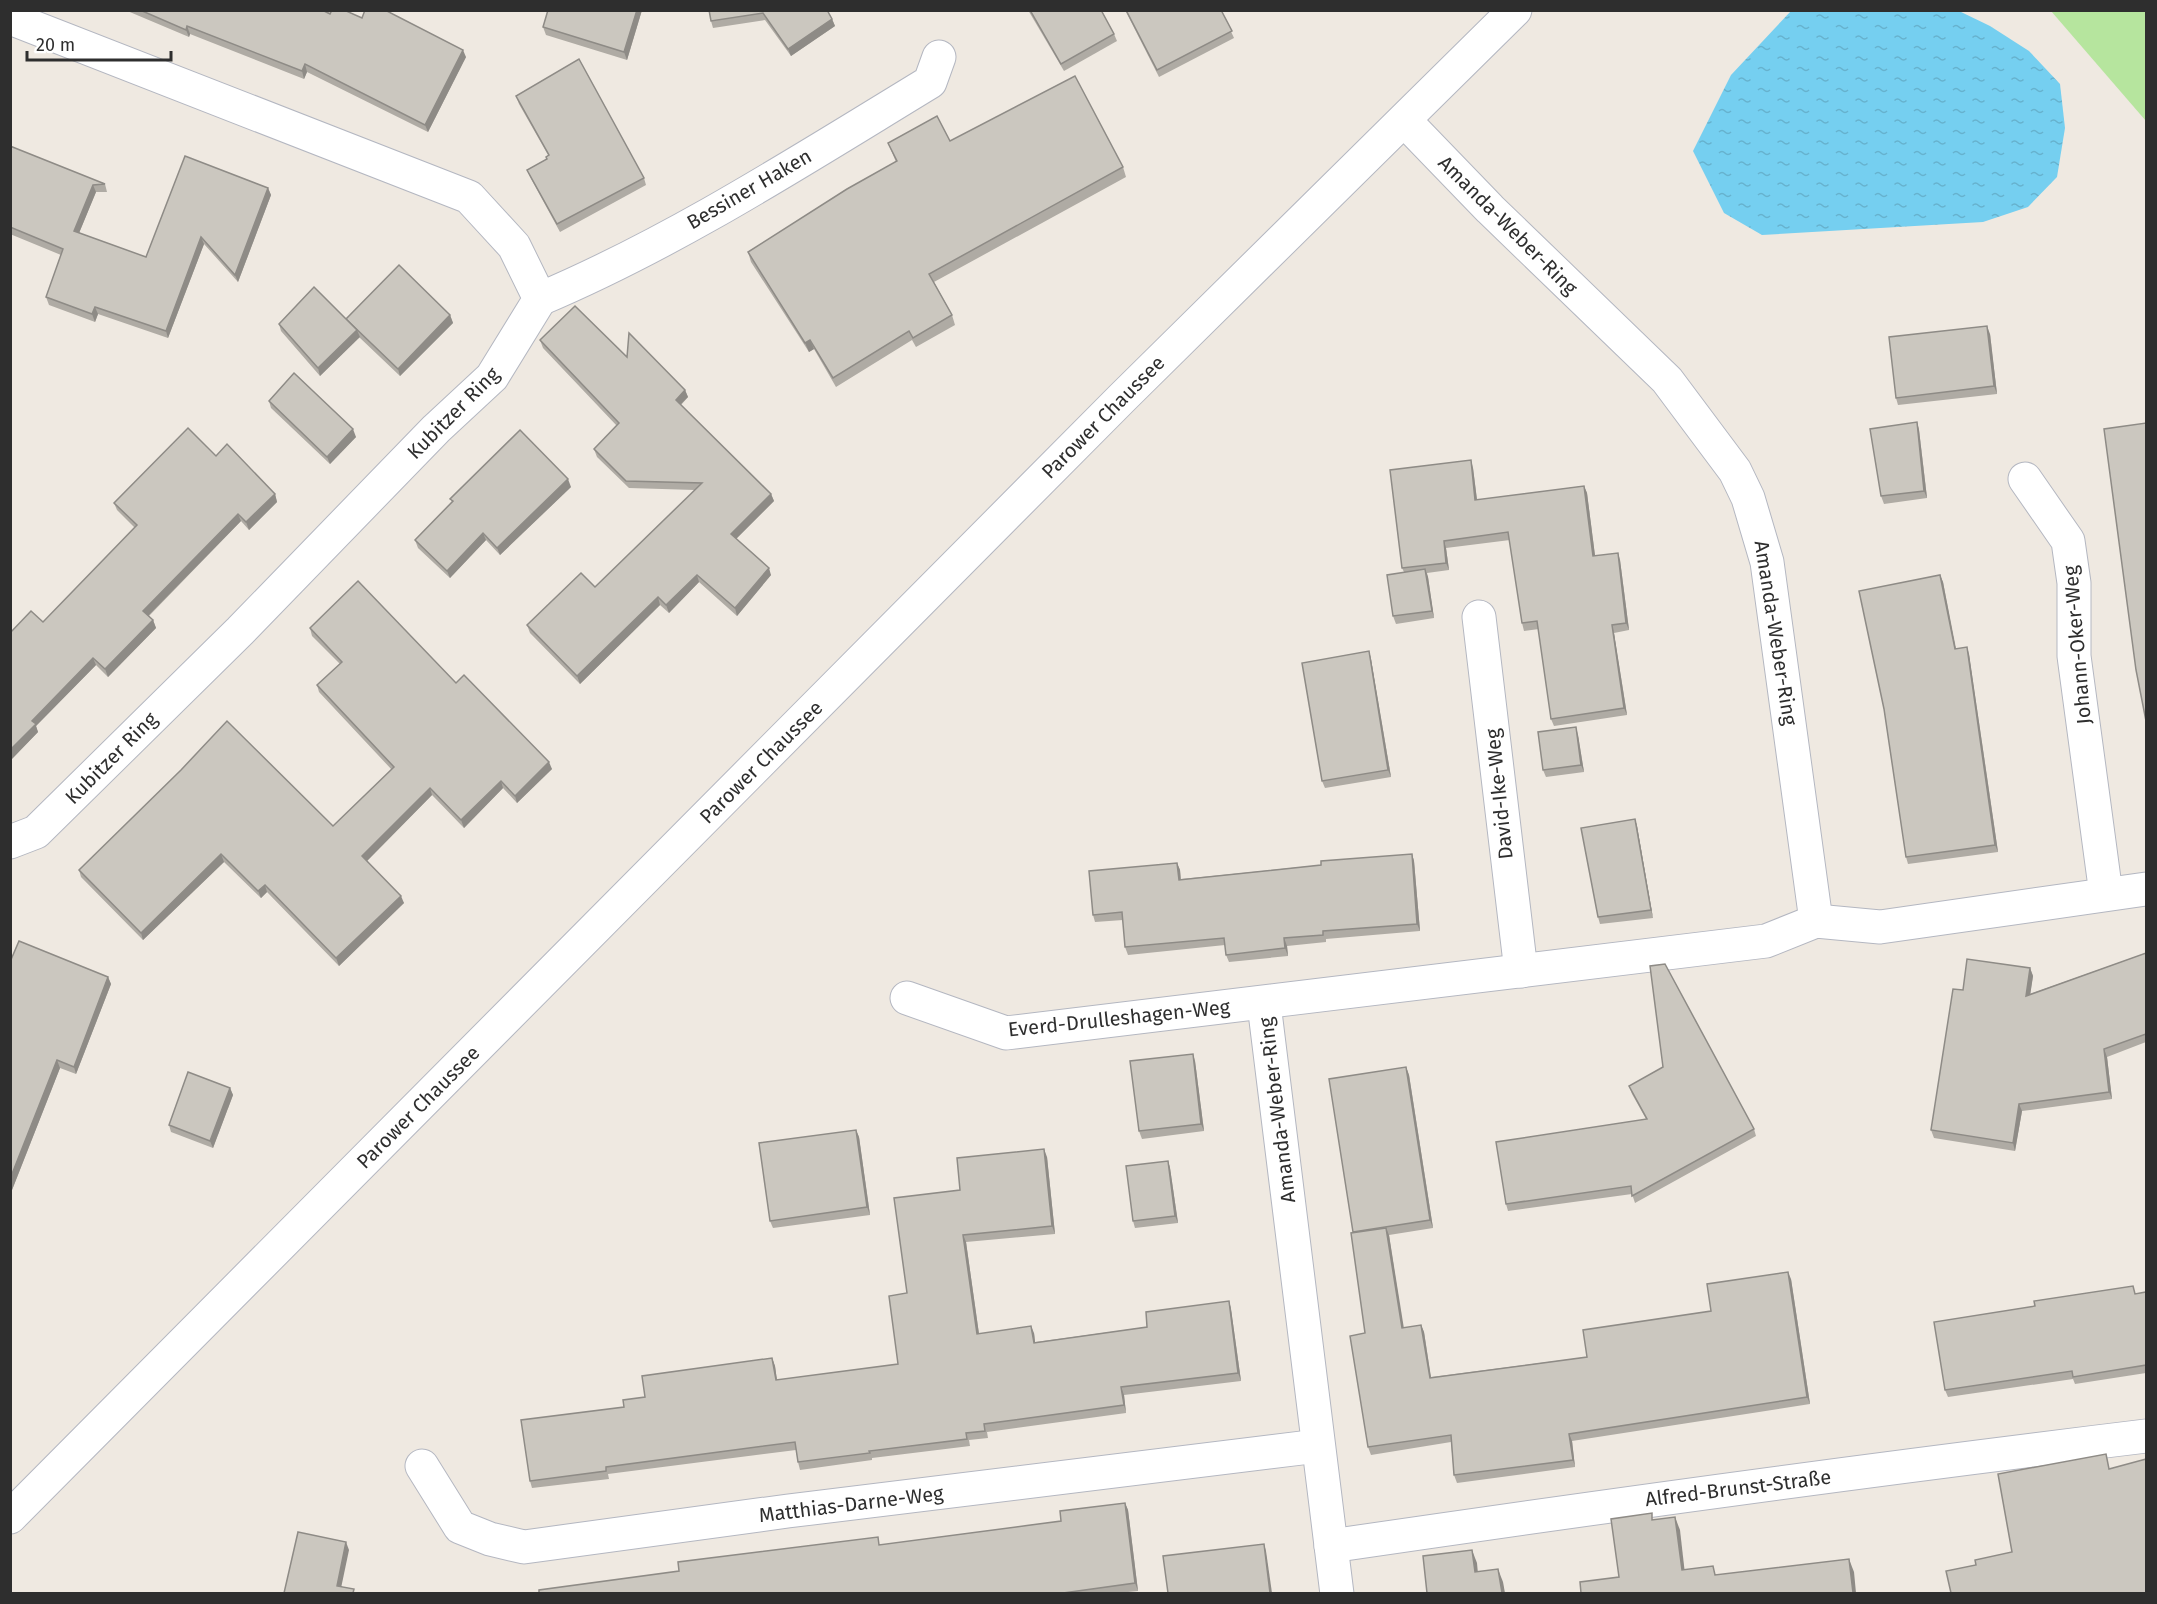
<svg xmlns="http://www.w3.org/2000/svg" width="2157" height="1604" font-family="'Fira Sans',sans-serif">
	<style>
		.grass { fill: #b6e59e }
		.water { fill: url(#water-ripples) }
		.lines { fill: none; stroke-linecap: round; stroke-linejoin: round }
		.minor-casing { stroke: #b4b7c1; stroke-width: 35 }
		.minor { stroke: #fff; stroke-width: 33 }
		.wall { fill: #afaba4 }
		.shaded-wall { fill: #8e8b86 }
		.building { fill: #cbc7bf; stroke: #8e8b86; stroke-width: 1.5 }
		.labels { text-anchor: middle; stroke-width: 5; stroke-linejoin: round; paint-order: stroke }
		.street-label { font-size: 20px; fill: #2e2e2e; stroke: #fff }
	</style>
	<defs>
		<pattern id="water-ripples" width="26" height="14" patternUnits="userSpaceOnUse" patternTransform="scale(1.5)"><rect width="26" height="14" fill="#75cff0"/><path d="M2 4q2-2 4 0t4 0M15 11q2-2 4 0t4 0" fill="none" stroke="#66b2ce"/></pattern>
	</defs>
	<rect width="100%" height="100%" fill="#efe9e1"/>
	<path class="grass" d="M2051 11H2146V121Z"/>
	<path class="water" d="M1791 11H1959L1990 26 2029 51 2060 84 2065 128 2057 177 2028 207 1983 222 1762 235 1724 213 1693 151 1731 75Z"/>
	<g class="lines">
		<g class="minor-casing">
			<g id="minor">
				<path d="M10 18 469 197 514 246 540 299 492 377 436 429 240 631 36 832 10 842"/>
				<path d="M1405 121 1490 209 1667 380 1735 471 1748 498 1767 562 1816 921"/>
				<path d="M540 299C675 242 805 158 930 82L939 57"/>
				<path d="M2025 479 2068 541 2074 583V656L2106 894"/>
				<path d="M1479 617 1521 971"/>
				<path d="M907 998 1006 1033 1766 941 1816 921 1880 927 2146 889"/>
				<path d="M1264 1004 1337 1594"/>
				<path d="M422 1466 460 1527 490 1539 524 1547 788 1511 1318 1446"/>
				<path d="M10 1517 1122 398 1515 10"/>
				<path d="M1331 1546C1603 1506 1874 1469 2146 1436"/>
			</g>
		</g>
		<use href="#minor" class="minor"/>
	</g>
	<g class="wall">
		<path d="M125 10H322L466 57 428 132 307 72 304 79 190 34 189 37Z"/>
		<path d="M548 10H642L627 60 546 35 543 27Z"/>
		<path d="M709 10H827L832 19 835 26 791 56 765 20 713 28 711 21Z"/>
		<path d="M1028 10H1101L1114 34 1117 41 1064 71Z"/>
		<path d="M1125 10H1221L1234 38 1159 77Z"/>
		<path d="M516 96 644 178 646 185 560 232 530 177 527 170 547 159 548 155 519 104Z"/>
		<path d="M950 141 1123 167 1126 177 934 282 952 315 955 325 916 347 912 340 836 387 814 349 809 352 751 262 748 252 896 162 888 143Z"/>
		<path d="M10 146 105 184 107 192H96L79 233 146 257 268 188 271 195 238 282 204 244 168 338 98 314 95 322 49 305 46 297 61 255 10 234Z"/>
		<path d="M450 315 453 323 400 376 359 337 320 376 281 331 279 324 347 320Z"/>
		<path d="M1990 334 1997 394 1898 405 1896 398Z"/>
		<path d="M540 340 627 357 685 390 688 397 681 405 771 494 774 501 736 539 771 575 737 616 699 582 669 613 660 605 580 684 530 633 527 625 595 587 695 490 629 488 597 457 594 449 617 426 543 348Z"/>
		<path d="M269 401 356 437 330 464 271 408Z"/>
		<path d="M1917 422 1919 430 1927 498 1884 504 1881 496Z"/>
		<path d="M216 456 275 494 277 502 249 530 241 521 149 616 153 620 156 628 108 677 96 665 36 726 38 732 10 761 43 622 135 528 117 510 114 503Z"/>
		<path d="M1473 468 1477 500 1584 486 1587 493 1595 556 1620 560 1629 630 1614 633 1627 715 1554 726 1551 719 1539 629 1524 631 1522 623 1510 540 1446 548 1449 570 1427 573 1428 577 1434 618 1396 624 1393 616 1404 572 1402 568Z"/>
		<path d="M571 487 500 555 486 540 450 578 418 548 415 540 452 502 450 499Z"/>
		<path d="M1940 575 1943 582 1956 648 1969 654 1998 852 1908 864 1906 857 1884 709Z"/>
		<path d="M310 628 456 683 552 769 517 803 503 788 464 828 432 795 367 861 404 903 339 966 267 892 261 898 224 862 143 940 81 877 79 870 333 826 392 770 319 692 317 685 340 664 312 636Z"/>
		<path d="M1369 651 1371 659 1391 777 1325 788 1322 781Z"/>
		<path d="M1578 735 1584 772 1546 777 1543 770Z"/>
		<path d="M1635 819 1637 826 1653 918 1600 924 1598 917Z"/>
		<path d="M1412 854 1414 861 1420 931 1326 939V942L1287 946 1288 956 1229 962 1226 955 1225 945 1128 955 1125 947 1123 920 1095 922 1093 915 1177 863 1180 870 1181 879 1321 865Z"/>
		<path d="M2146 953V1042L2107 1057 2112 1099 2022 1111 2015 1151 1934 1138 1931 1130 1963 990 2030 968 2033 976 2030 994Z"/>
		<path d="M10 962 108 977 111 984 76 1074 60 1068 12 1190H10Z"/>
		<path d="M1195 1061 1204 1131 1142 1139 1139 1131Z"/>
		<path d="M1406 1067 1409 1075 1433 1228 1389 1235 1403 1328 1421 1325 1424 1332 1431 1377 1587 1357 1711 1311 1791 1279 1810 1404 1572 1441 1575 1467 1457 1483 1454 1475 1451 1442 1371 1455 1368 1447 1365 1333 1353 1232Z"/>
		<path d="M1629 1086 1754 1129 1756 1136 1635 1203 1632 1194 1508 1211 1506 1204 1646 1119 1632 1094Z"/>
		<path d="M230 1088 233 1095 213 1148 171 1132 169 1125Z"/>
		<path d="M856 1130 859 1137 870 1215 773 1228 770 1221Z"/>
		<path d="M1047 1157 1055 1234 966 1242 979 1334 1034 1333 1035 1342 1147 1327 1229 1301 1231 1309 1241 1381 1124 1395 1126 1413 987 1432 988 1438 969 1440 970 1446 872 1458V1460L800 1470 798 1462 796 1450 608 1474 609 1479 532 1488 530 1481 624 1407 645 1397 772 1358 775 1366 777 1380 898 1364 907 1293 960 1190Z"/>
		<path d="M1168 1161 1170 1168 1178 1223 1135 1228 1133 1221Z"/>
		<path d="M2146 1292V1373L2075 1384 2073 1379 1948 1397 1945 1390 2136 1294Z"/>
		<path d="M1125 1503 1128 1510 1138 1591 1118 1593H539L880 1545 1061 1521Z"/>
	</g>
	<g class="shaded-wall">
		<path d="M637 10H642L627 60 624 52Z"/>
		<path d="M832 19 835 26 791 56 788 49Z"/>
		<path d="M187 26 190 34 189 37 186 30Z"/>
		<path d="M463 50 466 57 428 132 425 125Z"/>
		<path d="M305 64 307 72 304 79 302 71Z"/>
		<path d="M93 185 96 192 77 238 74 231Z"/>
		<path d="M268 188 271 195 238 282 235 275Z"/>
		<path d="M201 237 204 244 168 338 166 331Z"/>
		<path d="M95 307 98 314 95 322 92 314Z"/>
		<path d="M450 315 453 323 400 376 398 369Z"/>
		<path d="M1987 326 1990 334 1997 394 1994 386Z"/>
		<path d="M357 330 360 337 320 376 318 368Z"/>
		<path d="M810 340 814 349 809 352 805 343Z"/>
		<path d="M685 390 688 397 678 407 676 400Z"/>
		<path d="M1917 422 1919 430 1927 498 1924 491Z"/>
		<path d="M353 429 356 437 330 464 327 457Z"/>
		<path d="M1471 460 1473 468 1478 508 1475 500Z"/>
		<path d="M568 479 571 487 500 555 497 548Z"/>
		<path d="M1584 486 1587 493 1596 563 1593 556Z"/>
		<path d="M275 494 277 502 249 530 246 522Z"/>
		<path d="M771 494 774 501 734 541 731 534Z"/>
		<path d="M238 514 241 521 146 618 143 611Z"/>
		<path d="M483 533 486 540 450 578 447 571Z"/>
		<path d="M1444 541 1446 548 1449 570 1446 563Z"/>
		<path d="M1618 553 1620 560 1629 630 1626 623Z"/>
		<path d="M769 568 771 575 737 616 735 608Z"/>
		<path d="M1425 569 1428 577 1434 618 1432 611Z"/>
		<path d="M697 575 699 582 669 613 666 605Z"/>
		<path d="M1940 575 1943 582 1957 656 1955 649Z"/>
		<path d="M658 597 660 605 580 684 577 676Z"/>
		<path d="M153 620 156 628 108 677 105 669Z"/>
		<path d="M1612 625 1614 633 1627 715 1624 708Z"/>
		<path d="M1967 647 1969 654 1998 852 1995 845Z"/>
		<path d="M1369 651 1371 659 1391 777 1388 770Z"/>
		<path d="M93 658 96 665 36 726 38 732 10 761V750L32 721Z"/>
		<path d="M1576 727 1578 735 1584 772 1581 765Z"/>
		<path d="M549 762 552 769 517 803 515 796Z"/>
		<path d="M501 781 503 788 464 828 461 820Z"/>
		<path d="M430 788 432 795 365 863 362 856Z"/>
		<path d="M1635 819 1637 826 1653 918 1651 910Z"/>
		<path d="M221 854 224 862 143 940 141 933Z"/>
		<path d="M1412 854 1414 861 1420 931 1417 924Z"/>
		<path d="M1177 863 1180 870 1181 887 1179 880Z"/>
		<path d="M265 885 267 892 261 898 258 891Z"/>
		<path d="M401 896 404 903 339 966 336 958Z"/>
		<path d="M1284 938 1287 946 1288 956 1285 948Z"/>
		<path d="M2030 968 2033 976 2029 1003 2026 996Z"/>
		<path d="M108 977 111 984 76 1074 74 1067Z"/>
		<path d="M2104 1049 2107 1057 2112 1099 2109 1092Z"/>
		<path d="M1193 1054 1195 1061 1204 1131 1201 1124Z"/>
		<path d="M57 1060 60 1068 12 1190 10 1187V1179Z"/>
		<path d="M1406 1067 1409 1075 1433 1228 1430 1220Z"/>
		<path d="M230 1088 233 1095 213 1148 210 1141Z"/>
		<path d="M2019 1104 2022 1111 2015 1151 2013 1143Z"/>
		<path d="M856 1130 859 1137 870 1215 867 1207Z"/>
		<path d="M1044 1149 1047 1157 1055 1234 1052 1226Z"/>
		<path d="M1168 1161 1170 1168 1178 1223 1175 1216Z"/>
		<path d="M1386 1228 1389 1235 1405 1335 1402 1328Z"/>
		<path d="M963 1235 966 1242 980 1341 977 1334Z"/>
		<path d="M1788 1272 1791 1279 1810 1404 1807 1397Z"/>
		<path d="M1229 1301 1231 1309 1241 1381 1238 1373Z"/>
		<path d="M1421 1325 1424 1332 1432 1385 1430 1378Z"/>
		<path d="M1031 1326 1034 1333 1036 1350 1034 1343Z"/>
		<path d="M772 1358 775 1366 778 1388 776 1380Z"/>
		<path d="M1121 1387 1124 1395 1126 1413 1124 1405Z"/>
		<path d="M1569 1434 1572 1441 1575 1467 1573 1460Z"/>
		<path d="M1125 1503 1128 1510 1138 1591 1135 1583Z"/>
		<path d="M1675 1517 1680 1530 1686 1583 1682 1570Z"/>
		<path d="M346 1542 349 1550 340 1593 337 1586Z"/>
		<path d="M1264 1544 1266 1551 1272 1593H1270Z"/>
		<path d="M1472 1550 1477 1563 1479 1585 1475 1572Z"/>
		<path d="M1849 1559 1854 1572 1856 1593H1853Z"/>
		<path d="M1498 1569 1503 1582 1505 1593H1502Z"/>
	</g>
	<g class="building">
		<path d="M140 10H322L330 14 332 10H344L362 18 365 10H385L463 50 425 125 305 64 302 71 187 26 186 30Z"/>
		<path d="M548 10H637L624 52 543 27Z"/>
		<path d="M709 10H827L832 19 788 49 763 13 711 21Z"/>
		<path d="M1030 10H1101L1114 34 1061 64Z"/>
		<path d="M1126 10H1221L1232 31 1157 70Z"/>
		<path d="M579 59 644 178 557 224 527 170 547 159 546 157 549 155 516 96Z"/>
		<path d="M1075 76 1123 167 929 274 952 315 913 338 909 331 833 378 810 340 805 343 748 252 847 189 897 161 888 143 937 116 950 141Z"/>
		<path d="M10 146 105 184 93 185 74 231 146 257 185 156 268 188 235 275 201 237 166 331 95 307 92 314 46 297 63 249 10 227Z"/>
		<path d="M399 265 450 315 398 369 346 319Z"/>
		<path d="M314 287 357 330 318 368 279 324Z"/>
		<path d="M575 306 627 357 629 333 685 390 676 400 771 494 731 534 769 568 735 608 697 575 666 605 658 597 577 676 527 625 581 573 595 587 702 483 626 481 594 449 619 423 540 340Z"/>
		<path d="M1987 326 1994 386 1896 398 1889 337Z"/>
		<path d="M294 373 353 429 327 457 269 401Z"/>
		<path d="M1917 422 1924 491 1881 496 1870 429Z"/>
		<path d="M2146 423V721L2136 670 2104 429Z"/>
		<path d="M188 428 216 456 227 444 275 494 246 522 238 514 143 611 153 620 105 669 93 658 32 721 36 724 10 750V633L31 611 43 622 137 525 114 503Z"/>
		<path d="M520 430 568 479 497 548 483 533 447 571 415 540 453 501 450 499Z"/>
		<path d="M1471 460 1475 500 1584 486 1593 556 1618 553 1626 623 1612 625 1624 708 1551 719 1537 621 1522 623 1508 532 1444 541 1446 563 1402 568 1390 470Z"/>
		<path d="M1425 569 1432 611 1393 616 1387 575Z"/>
		<path d="M1940 575 1955 649 1967 647 1995 845 1906 857 1884 709 1859 591Z"/>
		<path d="M358 581 456 683 464 675 549 762 515 796 501 781 461 820 430 788 362 856 401 896 336 958 265 885 258 891 221 854 141 933 79 870 181 770 227 721 333 826 394 767 317 685 342 662 310 628Z"/>
		<path d="M1369 651 1388 770 1322 781 1302 663Z"/>
		<path d="M1576 727 1581 765 1543 770 1538 732Z"/>
		<path d="M1635 819 1651 910 1598 917 1581 828Z"/>
		<path d="M1412 854 1417 924 1323 931V935L1284 938 1285 948 1226 955 1224 938 1125 947 1122 912 1093 915 1089 871 1177 863 1179 880 1321 865V861Z"/>
		<path d="M19 941 108 977 74 1067 57 1060 10 1179V962Z"/>
		<path d="M2146 953V1034L2104 1049 2109 1092 2019 1104 2013 1143 1931 1130 1953 989 1963 990 1967 959 2030 968 2026 996Z"/>
		<path d="M1665 964 1754 1129 1632 1196 1631 1186 1506 1204 1496 1142 1647 1119 1629 1086 1663 1067 1650 966Z"/>
		<path d="M1193 1054 1201 1124 1139 1131 1130 1061Z"/>
		<path d="M1406 1067 1430 1220 1353 1232 1329 1079Z"/>
		<path d="M188 1072 230 1088 210 1141 169 1125Z"/>
		<path d="M856 1130 867 1207 770 1221 759 1143Z"/>
		<path d="M1044 1149 1052 1226 963 1235 977 1334 1031 1326 1034 1343 1147 1327 1146 1312 1229 1301 1238 1373 1121 1387 1124 1405 984 1424 985 1431 966 1433 967 1439 869 1451 870 1453 798 1462 795 1442 606 1467V1471L530 1481 521 1420 624 1407 623 1400 645 1397 642 1376 772 1358 776 1380 898 1364 889 1296 907 1293 894 1198 960 1190 957 1158Z"/>
		<path d="M1168 1161 1175 1216 1133 1221 1126 1166Z"/>
		<path d="M1386 1228 1402 1328 1421 1325 1430 1378 1587 1357 1583 1330 1711 1311 1707 1284 1788 1272 1807 1397 1569 1434 1573 1460 1454 1475 1451 1435 1368 1447 1350 1336 1365 1333 1351 1233Z"/>
		<path d="M2133 1286 2135 1294 2146 1292V1365L2073 1377 2072 1371 1945 1390 1934 1322 2035 1306 2034 1301Z"/>
		<path d="M2106 1454 2109 1469 2146 1459V1593H1951L1946 1571 1976 1565 1975 1560 2012 1552 1998 1474Z"/>
		<path d="M1125 1503 1135 1583 1063 1593H539V1590L679 1571 678 1562 878 1537 879 1545 1061 1521 1060 1511Z"/>
		<path d="M1652 1513V1520L1675 1517 1682 1570 1713 1566 1715 1575 1849 1559 1853 1593H1581L1580 1582 1619 1577 1611 1519Z"/>
		<path d="M298 1532 346 1542 337 1586 354 1589 353 1593H284Z"/>
		<path d="M1264 1544 1270 1593H1168L1163 1556Z"/>
		<path d="M1472 1550 1475 1572 1498 1569 1502 1593H1427L1423 1556Z"/>
	</g>
	<g class="labels">
		<g class="street-label">
			<text transform="translate(749 189) rotate(-30)" y="7">Bessiner Haken</text>
			<text transform="translate(1508 225) rotate(45)" y="7">Amanda-Weber-Ring</text>
			<text transform="translate(453 413) rotate(-45)" y="7">Kubitzer Ring</text>
			<text transform="translate(1103 417) rotate(-45)" y="7">Parower Chaussee</text>
			<text transform="translate(1776 633) rotate(81)" y="7">Amanda-Weber-Ring</text>
			<text transform="translate(2077 645) rotate(-95)" y="7">Johann-Oker-Weg</text>
			<text transform="translate(111 758) rotate(-45)" y="7">Kubitzer Ring</text>
			<text transform="translate(761 762) rotate(-45)" y="7">Parower Chaussee</text>
			<text transform="translate(1499 794) rotate(-96)" y="7">David-Ike-Weg</text>
			<text transform="translate(1119 1018) rotate(-6)" y="7">Everd-Drulleshagen-Weg</text>
			<text transform="translate(418 1107) rotate(-45)" y="7">Parower Chaussee</text>
			<text transform="translate(1277 1110) rotate(-97)" y="7">Amanda-Weber-Ring</text>
			<text transform="translate(1738 1488) rotate(-7)" y="7">Alfred-Brunst-Straße</text>
			<text transform="translate(851 1504) rotate(-7)" y="7">Matthias-Darne-Weg</text>
		</g>
	</g>
	<rect width="2157" height="1604" fill="none" stroke="#2e2e2e" stroke-width="24"/>
	<path d="M27 51v9h144v-9" fill="none" stroke="#2e2e2e" stroke-width="3"/>
	<text x="36" y="51" font-size="18" fill="#2e2e2e" stroke="#ffffff" stroke-width="4.5" paint-order="stroke">20 m</text>
</svg>
